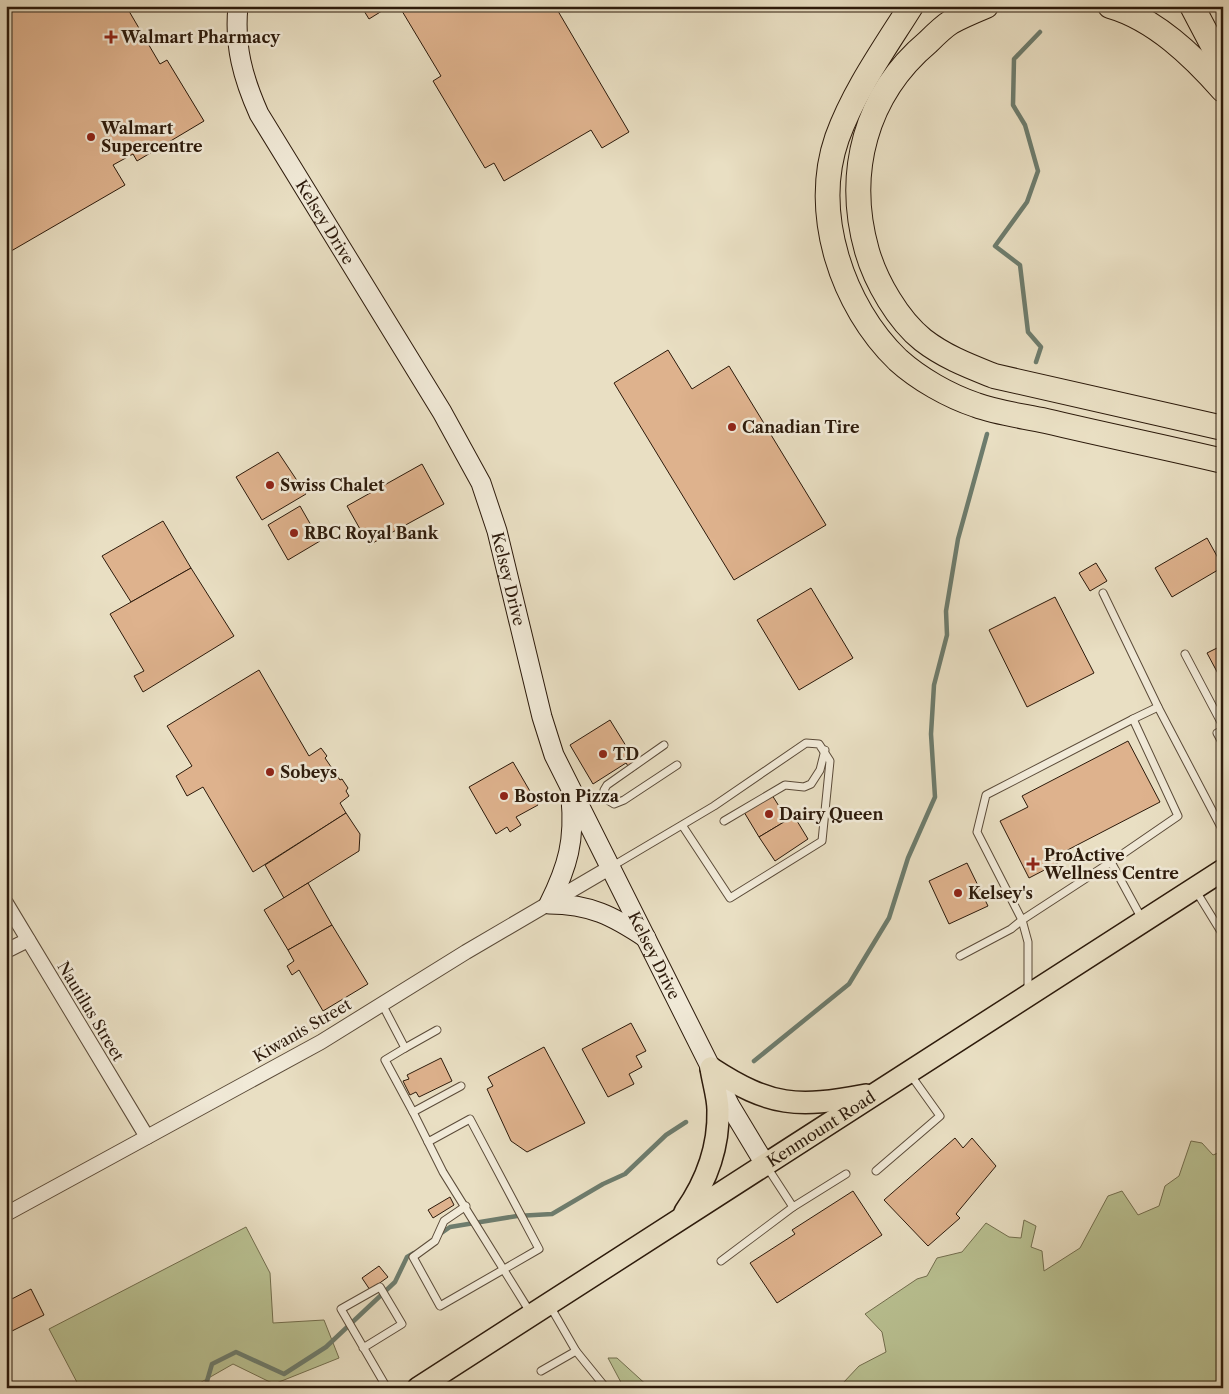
<svg xmlns="http://www.w3.org/2000/svg" width="1229" height="1394" font-family="'Libre Caslon Text',serif">
	<style>
		.green { fill: #b9c192; stroke: #726e4e }
		.lines { fill: none; stroke-linecap: round; stroke-linejoin: round }
		.stream { stroke: #6d7c6d; stroke-width: 4.5 }
		.building { fill: #deb28d; stroke: #2c1a0b }
		.service-casing { stroke: #5b4b39; stroke-width: 9 }
		.minor-casing { stroke: #5b4b39; stroke-width: 16 }
		.secondary-casing { stroke: #2c1a0b; stroke-width: 21 }
		.primary-casing { stroke: #2c1a0b; stroke-width: 24 }
		.motorway-casing { stroke: #2c1a0b; stroke-width: 26 }
		.service { stroke: #f1ead8; stroke-width: 7 }
		.minor { stroke: #f1ead8; stroke-width: 14 }
		.secondary { stroke: #f1ead8; stroke-width: 19 }
		.primary { stroke: #e9dfc3; stroke-width: 21 }
		.motorway { stroke: #e9dfc3; stroke-width: 24 }
		.poi-dot { fill: #8f2418; stroke: #f1ead8; stroke-width: 2 }
		.labels { text-anchor: middle; stroke-width: 5; stroke-linejoin: round; paint-order: stroke }
		.poi-label { font-size: 16px; font-weight: bold; fill: #2c1a0b; stroke: #f1ead8; text-anchor: start }
		.street-label { font-size: 16px; fill: #2c1a0b; stroke: #f1ead8 }
	</style>
	<rect width="100%" height="100%" fill="#e9dfc3"/>
	<filter id="stains"><feTurbulence type="fractalNoise" baseFrequency=".004" numOctaves="4"/><feColorMatrix values="0 0 0 0 .2 0 0 0 0 .09 0 0 0 0 .02 0 0 0 .5 -.17"/></filter>
	<radialGradient id="worn" r=".72"><stop offset=".6" stop-color="#630" stop-opacity="0"/><stop offset="1" stop-color="#630" stop-opacity=".3"/></radialGradient>
	<g class="green">
		<path d="M1191 1141 1202 1143 1213 1155 1223 1151V1388H828L843 1383 859 1366 886 1352 882 1332 865 1314 917 1279 927 1276 937 1258 962 1252 986 1223 1009 1237 1021 1238 1024 1220 1036 1226 1031 1247 1042 1251 1044 1271 1080 1248 1108 1196 1122 1191 1138 1215 1159 1206 1165 1186 1179 1176Z"/>
		<path d="M246 1227 270 1273 273 1323 324 1320 339 1358 274 1384 233 1364 191 1388H80L49 1329Z"/>
		<path d="M608 1358H617L650 1388H624Z"/>
	</g>
	<g class="lines">
		<g class="stream">
			<path d="M1036 362 1041 347 1028 332 1020 265 995 246 1027 202 1038 171 1025 125 1013 105 1014 59 1040 32"/>
			<path d="M754 1061 849 984 889 918 908 858 935 797 931 734 934 685 947 635 946 611 958 539 987 434"/>
			<path d="M440 1234 450 1227 517 1216 552 1214 603 1184 625 1174 666 1135 686 1122"/>
			<path d="M205 1388 212 1364 236 1352 284 1374 326 1347 395 1282 407 1257 414 1253"/>
		</g>
	</g>
	<g class="building">
		<path d="M21 6H126L160 64 167 60 204 121 137 161 133 154 113 165 125 185 6 254V15Z"/>
		<path d="M361 6H390L369 19Z"/>
		<path d="M399 6H555L629 132 602 148 591 130 504 181 494 163 485 168 433 81 441 76Z"/>
		<path d="M668 350 692 389 729 366 826 525 734 580 614 383Z"/>
		<path d="M278 452 306 494 262 520 236 477Z"/>
		<path d="M422 464 444 504 369 545 347 506Z"/>
		<path d="M300 506 320 541 288 560 268 525Z"/>
		<path d="M163 521 191 568 131 602 102 556Z"/>
		<path d="M1207 538 1223 567 1172 597 1155 568Z"/>
		<path d="M1096 563 1107 581 1090 591 1079 573Z"/>
		<path d="M191 568 234 636 143 692 134 676 144 671 110 614Z"/>
		<path d="M811 588 853 658 799 690 757 620Z"/>
		<path d="M1055 597 1094 673 1027 707 989 630Z"/>
		<path d="M1223 645V683L1207 653Z"/>
		<path d="M259 670 309 756 321 748 327 756 325 758 340 780 342 779 348 788 346 791 349 796 340 803 346 813 253 872 203 787 187 796 176 776 192 766 167 726Z"/>
		<path d="M610 720 639 767 632 772 626 763 593 784 570 745Z"/>
		<path d="M1128 741 1160 802 1054 857 1058 863 1029 878 1000 821 1028 807 1022 796Z"/>
		<path d="M513 762 538 805 516 817 521 825 510 832 507 827 496 834 469 787Z"/>
		<path d="M772 795 782 811 788 807 794 816 759 837 744 812Z"/>
		<path d="M346 813 360 834 359 851 284 898 265 865Z"/>
		<path d="M794 816 808 839 775 861 759 837Z"/>
		<path d="M967 863 988 906 949 924 929 881Z"/>
		<path d="M308 883 332 925 288 950 264 910Z"/>
		<path d="M332 925 368 984 323 1011 299 970 292 975 287 966 294 961 288 950Z"/>
		<path d="M631 1023 646 1051 636 1056 642 1067 629 1074 634 1084 608 1097 582 1049Z"/>
		<path d="M544 1047 585 1123 527 1152 511 1141 487 1089 493 1086 488 1077Z"/>
		<path d="M441 1058 452 1081 419 1097 416 1092 410 1095 403 1081 409 1079 407 1075Z"/>
		<path d="M955 1138 963 1148 972 1138 996 1166 956 1214 960 1218 928 1246 884 1200Z"/>
		<path d="M853 1191 882 1235 777 1303 750 1263 795 1234 792 1230Z"/>
		<path d="M450 1197 454 1205 433 1218 428 1210Z"/>
		<path d="M379 1266 388 1277 370 1290 362 1278Z"/>
		<path d="M31 1289 44 1315 6 1334V1302Z"/>
	</g>
	<g class="lines">
		<g class="service-casing">
			<g id="service">
				<path d="M1103 593 1158 707 1223 831"/>
				<path d="M1185 654 1223 726"/>
				<path d="M1133 719 1158 707"/>
				<path d="M1223 730 1217 733 1223 744"/>
				<path d="M664 745 607 785 604 790 609 801 614 804 624 800 677 765"/>
				<path d="M724 821 785 785 804 787 811 784 820 770 825 750"/>
				<path d="M1111 862 1022 920 977 832 986 795 1133 719 1178 816 1111 862 1142 919"/>
				<path d="M611 867 714 806 806 743 819 744 830 761 822 841 730 898 682 825"/>
				<path d="M1196 891 1223 935"/>
				<path d="M960 956 1011 929 1022 920 1028 942V990"/>
				<path d="M382 1004 405 1048 385 1060 413 1112 461 1086"/>
				<path d="M405 1048 437 1030"/>
				<path d="M413 1112 428 1142 470 1119 539 1249 440 1306 413 1257 435 1241 444 1221 466 1206"/>
				<path d="M428 1142 443 1172 530 1312"/>
				<path d="M767 1167 793 1207 846 1174"/>
				<path d="M876 1171 940 1116 910 1074"/>
				<path d="M721 1261 793 1207"/>
				<path d="M363 1348 402 1324 380 1287 341 1309 387 1388"/>
				<path d="M576 1351 606 1388"/>
				<path d="M541 1371 576 1351 550 1306"/>
			</g>
		</g>
		<g class="minor-casing">
			<g id="minor">
				<path d="M6 903 147 1137"/>
				<path d="M6 951 28 940"/>
				<path d="M6 1214 321 1042 466 952 611 867"/>
			</g>
		</g>
		<g class="secondary-casing">
			<g id="secondary">
				<path id="s1" d="M238 6C234 46 243 78 259 114L442 412 481 483 497 531 542 717 554 755 730 1106 765 1164"/>
				<path d="M571 798C575 840 568 866 549 904 590 904 613 916 646 938"/>
			</g>
		</g>
		<g class="primary-casing">
			<g id="primary">
				<path d="M711 1068C771 1107 797 1108 866 1095"/>
				<path d="M685 1212C706 1182 719 1148 718 1110 718 1097 713 1082 711 1068"/>
				<path id="s2" d="M418 1388 1223 870"/>
			</g>
		</g>
		<g class="motorway-casing">
			<g id="motorway">
				<path d="M911 6C884 49 854 91 837 138 811 213 842 306 898 360 919 379 949 396 976 405 998 413 1023 416 1046 421 1105 435 1164 447 1223 461"/>
				<path d="M986 6C974 11 962 16 951 22 943 27 935 35 928 42 865 95 845 173 867 251 876 282 898 320 923 340 945 357 969 366 994 376L1223 428"/>
				<path d="M1110 6C1155 19 1193 56 1223 90"/>
				<path d="M1192 6 1223 65"/>
			</g>
		</g>
		<use href="#service" class="service"/>
		<use href="#minor" class="minor"/>
		<use href="#secondary" class="secondary"/>
		<use href="#primary" class="primary"/>
		<use href="#motorway" class="motorway"/>
	</g>
	<g class="poi-dot">
		<path d="M108.5 29.5h5v5h5v5h-5v5h-5v-5h-5v-5h5z"/>
		<circle cx="91" cy="137" r="5"/>
		<circle cx="732" cy="427" r="5"/>
		<circle cx="270" cy="485" r="5"/>
		<circle cx="294" cy="533" r="5"/>
		<circle cx="603" cy="754" r="5"/>
		<circle cx="270" cy="772" r="5"/>
		<circle cx="504" cy="796" r="5"/>
		<circle cx="769" cy="814" r="5"/>
		<path d="M1030.5 856.5h5v5h5v5h-5v5h-5v-5h-5v-5h5z"/>
		<circle cx="958" cy="893" r="5"/>
	</g>
	<g class="labels">
		<g class="poi-label">
			<text x="121" y="43">Walmart Pharmacy</text>
			<text x="101" y="134">Walmart<tspan x="101" dy="18">Supercentre</tspan></text>
			<text x="742" y="433">Canadian Tire</text>
			<text x="280" y="491">Swiss Chalet</text>
			<text x="304" y="539">RBC Royal Bank</text>
			<text x="613" y="760">TD</text>
			<text x="280" y="778">Sobeys</text>
			<text x="514" y="802">Boston Pizza</text>
			<text x="779" y="820">Dairy Queen</text>
			<text x="1044" y="861">ProActive<tspan x="1044" dy="18">Wellness Centre</tspan></text>
			<text x="968" y="899">Kelsey's</text>
		</g>
		<g class="street-label">
			<text dy="6" stroke="none"><textPath href="#s1" startOffset="238">Kelsey Drive</textPath></text>
			<text dy="6" stroke="none"><textPath href="#s1" startOffset="642">Kelsey Drive</textPath></text>
			<text dy="6" stroke="none"><textPath href="#s1" startOffset="1048">Kelsey Drive</textPath></text>
			<text transform="translate(91 1011) rotate(59)" y="6">Nautilus Street</text>
			<text transform="translate(302 1030) rotate(-30)" y="6">Kiwanis Street</text>
			<text dy="6" stroke="none"><textPath href="#s2" startOffset="479">Kenmount Road</textPath></text>
		</g>
	</g>
	<rect width="1229" height="1394" fill="none" stroke="#e9dfc3" stroke-width="25"/>
	<rect x="8" y="8" width="1214" height="1379" fill="none" stroke="#2c1a0b" stroke-width="2.5"/>
	<rect x="12" y="12" width="1204" height="1369" fill="none" stroke="#2c1a0b"/>
	<rect width="100%" height="100%" filter="url(#stains)"/>
	<rect width="100%" height="100%" fill="url(#worn)"/>
</svg>
